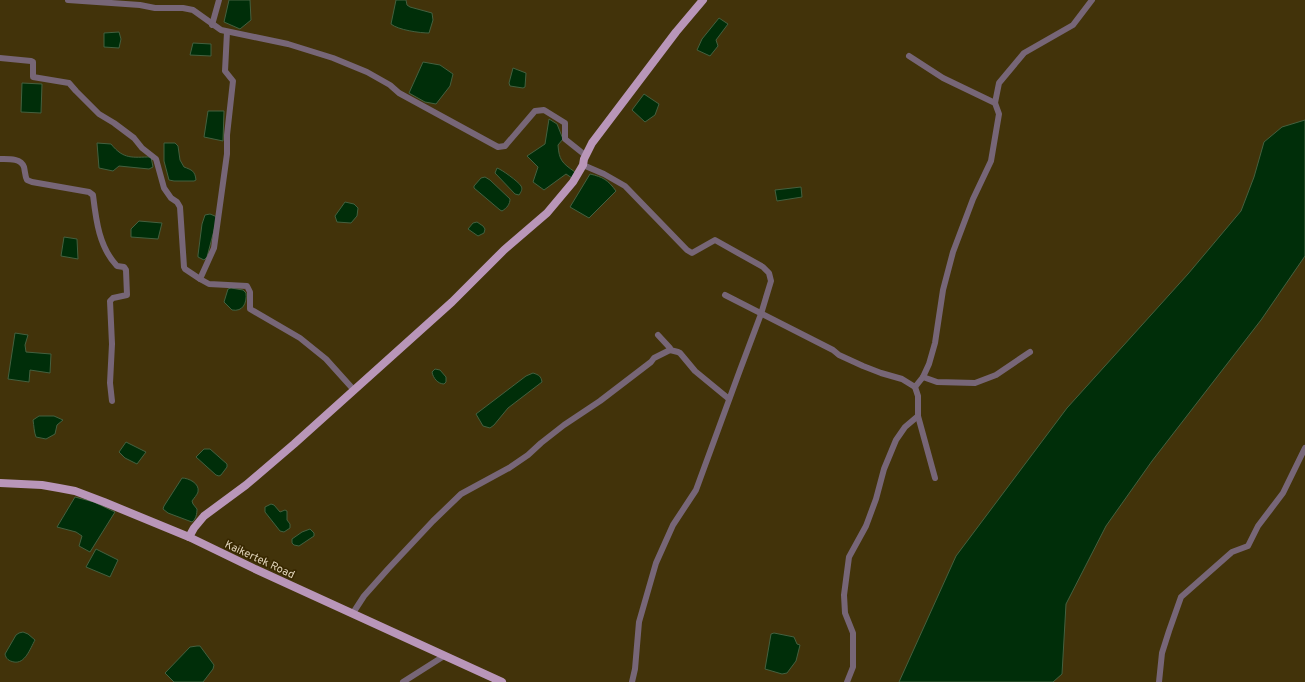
<svg xmlns="http://www.w3.org/2000/svg" width="1305" height="682" font-family="Overpass,sans-serif">
	<style>
		.water { fill: #002e09; stroke: #44603f }
		.lines { fill: none; stroke-linecap: round; stroke-linejoin: round }
		.minor { stroke: #767; stroke-width: 6 }
		.major { stroke: #b996b9; stroke-width: 8 }
		.labels { text-anchor: middle; stroke-width: 3.5; stroke-linejoin: round; paint-order: stroke }
		.street-label { font-size: 11px; fill: #e2d6bc; stroke: #382800 }
	</style>
	<rect width="100%" height="100%" fill="#42330a"/>
	<g class="water">
		<path d="M229 0H250L251 20 240 29 224 22Z"/>
		<path d="M396 0H406L407 5 410 7 432 13 433 20 429 33C420 33 398 30 391 24Z"/>
		<path d="M719 18 728 24 716 40 718 46 710 56 697 50 702 39Z"/>
		<path d="M119 32 121 39 119 48 104 47V33Z"/>
		<path d="M193 43 211 44V56L190 55Z"/>
		<path d="M423 62 440 65 453 74 450 86 436 104 425 102 409 93Z"/>
		<path d="M513 68 526 73 525 87 523 88 510 86 509 83Z"/>
		<path d="M22 83 42 84 41 113 21 112Z"/>
		<path d="M644 94 659 104 655 115 645 122 632 110Z"/>
		<path d="M208 111H224L223 141 204 137Z"/>
		<path d="M549 119 557 124 563 139 558 145C559 160 562 163 575 172L572 178 566 174 544 190 533 182 538 167 527 156 545 144Z"/>
		<path d="M1305 120V256L1261 320 1152 461 1106 526 1066 604 1062 674 1053 682H899L956 556 1067 408 1188 274 1241 211 1254 177 1264 142 1282 127Z"/>
		<path d="M97 143 111 144C124 160 132 157 151 157L153 167 149 169 119 166 113 171 99 168Z"/>
		<path d="M164 143H175L178 146 180 160 184 167C192 170 195 171 196 180L194 181H174L169 180 164 161Z"/>
		<path d="M497 168C501 169 519 182 521 186 523 189 521 192 519 195L515 194 495 173Z"/>
		<path d="M590 174C603 177 608 180 616 191L589 218 570 207Z"/>
		<path d="M485 177 490 180 510 199C510 204 507 208 502 211L500 210 474 188V186L481 178Z"/>
		<path d="M801 187 802 197 777 201 775 190Z"/>
		<path d="M345 202 354 204 358 208 357 216 351 223 337 222 335 216Z"/>
		<path d="M210 214 215 216 217 219 207 257 204 260 198 257V255L202 224 205 215Z"/>
		<path d="M139 221 162 223 158 239 131 237V229Z"/>
		<path d="M477 222 483 226 485 229 484 233 478 236 468 229 473 223Z"/>
		<path d="M64 237 77 239 78 259 61 256Z"/>
		<path d="M231 288 243 290 246 293C247 303 243 312 232 310L224 302 228 289Z"/>
		<path d="M15 333 28 335 25 345 26 352 51 354 50 373 30 370 29 382 8 379Z"/>
		<path d="M435 369 440 370 446 377V382L444 384C438 384 433 378 432 372Z"/>
		<path d="M533 373C539 375 541 376 542 382L508 408 494 425 490 428 483 426 476 414 526 376Z"/>
		<path d="M39 416H54L63 420 57 425 55 434 46 439 36 437C34 432 34 426 33 420Z"/>
		<path d="M126 442 146 452 137 464 125 458 119 452Z"/>
		<path d="M204 449H210L227 464V467L221 475 219 476 216 475 196 457Z"/>
		<path d="M182 478C188 478 200 483 198 492 197 495 194 498 192 501L193 504 197 509C197 514 196 519 192 522L168 513 163 509 164 506Z"/>
		<path d="M75 497 94 502 115 512 90 552 79 546 82 536 76 532 57 527Z"/>
		<path d="M271 504 274 505 280 512 285 510 287 511V520L290 524V528L284 532 280 531 265 512V507Z"/>
		<path d="M310 529 314 533V536L299 546 294 545 292 543V539L302 532Z"/>
		<path d="M96 549 118 560 110 577 86 567Z"/>
		<path d="M23 632 28 634 35 640C30 649 25 664 14 662 9 661 6 659 5 654L16 635 19 633Z"/>
		<path d="M774 633 794 637 797 644 800 645 796 661 787 673 782 674 765 669 771 634Z"/>
		<path d="M197 646H200L214 665 213 669 203 682H174L165 673 190 647Z"/>
	</g>
	<g class="lines">
		<g class="minor">
			<path d="M68 0 140 5 155 8H183L193 10 221 30 288 44 333 58 367 72 390 85 399 93 498 147 505 146 535 111 544 110 565 123V139L585 155"/>
			<path d="M212 25 219 0"/>
			<path d="M227 32 225 71 233 81 227 135V154L214 248 200 279 209 284 247 286 250 292V309L300 338 326 359 353 389"/>
			<path d="M0 58 31 61 33 62V77L69 83 76 91 99 114 114 123 134 138 142 148 156 159 164 188 171 198 177 202 180 207 184 267 185 269 200 279"/>
			<path d="M995 103 999 83 1024 53 1073 25 1092 0"/>
			<path d="M0 159C8 159 21 158 24 167 25 171 25 176 27 180L32 182 89 192 93 195C96 220 99 247 117 266L124 267 126 270 127 295 113 298 110 301 112 344 110 383 112 401"/>
			<path d="M583 165 604 174 625 186 687 250 692 253 715 240 763 267 769 273 771 281 761 314 740 370 696 490 673 525 656 563 639 622 635 669 632 682"/>
			<path d="M725 295 833 350 839 355 863 366 881 373 902 379 915 387 923 377 929 364 935 343 943 290 953 252 973 199 991 161 999 114 995 103 943 78 909 56"/>
			<path d="M670 350 678 352 680 353 695 371 729 399"/>
			<path d="M923 377 937 382 975 383 996 375 1030 352"/>
			<path d="M918 416 935 478"/>
			<path d="M353 613 364 596 388 569 433 521 461 494 509 468 528 455 541 443 564 425 600 401 651 362 654 358 670 350V348L658 335"/>
			<path d="M403 682 444 656"/>
			<path d="M847 682 853 667V633L845 613 844 595 849 557 866 526 876 499 884 469 896 440 905 427 918 416V396L915 387"/>
			<path d="M1159 682 1162 653 1169 631 1181 597 1232 552 1248 546 1258 526 1283 493 1305 448"/>
		</g>
		<g class="major">
			<path d="M0 483 42 485 59 488 75 491 104 502 189 537 255 569 502 682"/>
			<path d="M189 537 194 528 204 516 246 485 294 444 452 302 504 250 547 213 573 182 583 165 584 159 592 143 676 32 703 0"/>
		</g>
	</g>
	<g class="labels">
		<g class="street-label">
			<text transform="translate(260 559) rotate(25)" y="4">Kaikertek Road</text>
		</g>
	</g>
</svg>
